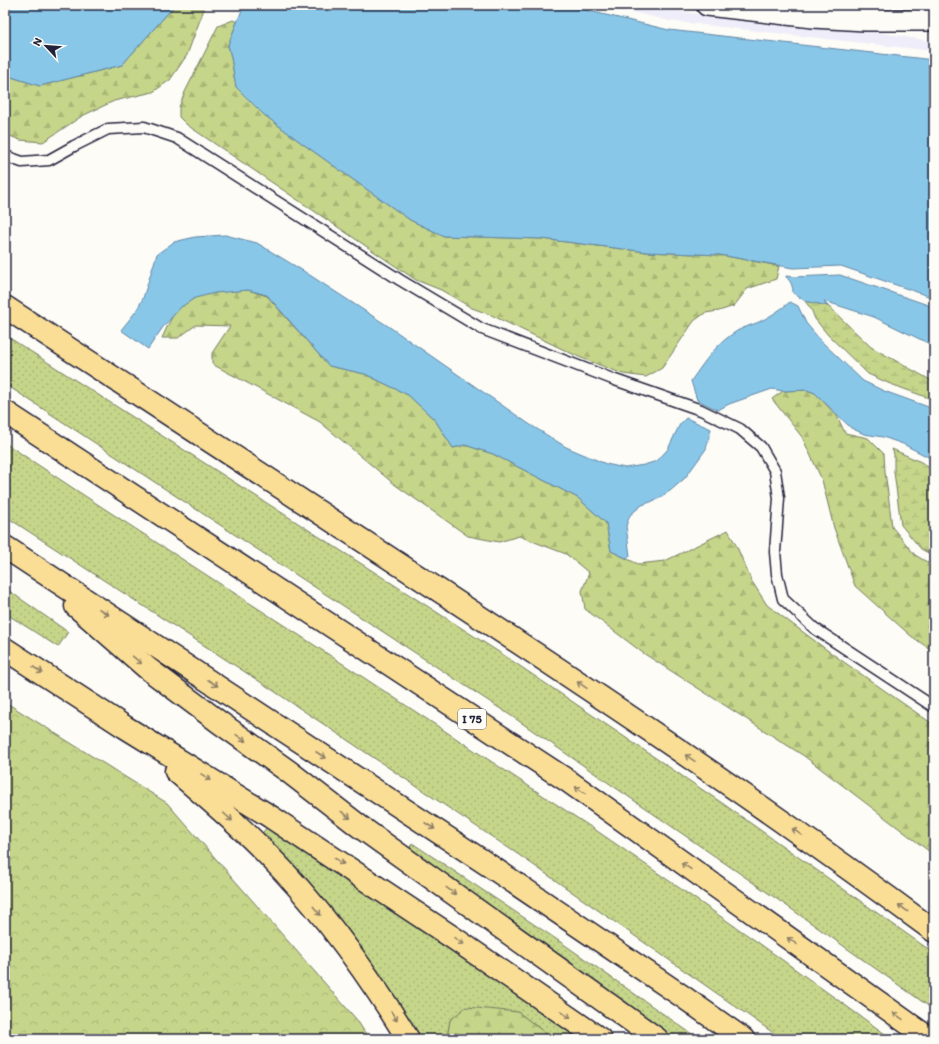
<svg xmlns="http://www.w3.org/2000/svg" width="939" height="1044" font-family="Itim,sans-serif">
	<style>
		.built { fill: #eeedf9 }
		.grass { fill: url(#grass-dots); stroke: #747c62 }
		.forest { fill: url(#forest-firs); stroke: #747c62 }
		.wetland { fill: url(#wetland-marsh); stroke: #747c62 }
		.park { fill: url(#park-crowns); stroke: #747c62 }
		.water { fill: #89c7e9; stroke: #6085a3 }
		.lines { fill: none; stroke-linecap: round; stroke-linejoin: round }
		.lane-casing { stroke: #22223b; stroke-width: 13 }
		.street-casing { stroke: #22223b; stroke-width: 24 }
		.highway-casing { stroke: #22223b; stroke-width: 25 }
		.lane { stroke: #fdfcf7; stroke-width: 10 }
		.street { stroke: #fdfcf7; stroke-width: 21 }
		.highway { stroke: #fbde96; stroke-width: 22 }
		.oneway { stroke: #8e8068 }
		.labels { text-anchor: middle; stroke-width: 3; stroke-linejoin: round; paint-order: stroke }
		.shield { fill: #fdfcf7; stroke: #646373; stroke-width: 1 }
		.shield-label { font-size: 12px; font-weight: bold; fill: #22223b }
	</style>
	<defs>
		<pattern id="grass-dots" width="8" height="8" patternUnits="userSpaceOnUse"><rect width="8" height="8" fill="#c5d589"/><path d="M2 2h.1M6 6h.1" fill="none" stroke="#a9b777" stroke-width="1.8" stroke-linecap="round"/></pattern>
		<pattern id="forest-firs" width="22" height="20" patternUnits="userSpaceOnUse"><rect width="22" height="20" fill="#c5d589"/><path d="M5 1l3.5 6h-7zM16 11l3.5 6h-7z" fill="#a9b777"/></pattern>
		<pattern id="wetland-marsh" width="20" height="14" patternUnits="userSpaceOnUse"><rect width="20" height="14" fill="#c5d589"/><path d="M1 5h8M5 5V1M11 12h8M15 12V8" fill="none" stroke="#a9b777"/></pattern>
		<pattern id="park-crowns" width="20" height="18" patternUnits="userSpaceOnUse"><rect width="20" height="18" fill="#c5d589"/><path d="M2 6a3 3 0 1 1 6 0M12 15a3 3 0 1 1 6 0" fill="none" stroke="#a9b777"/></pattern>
	</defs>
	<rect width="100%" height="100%" fill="#fdfcf7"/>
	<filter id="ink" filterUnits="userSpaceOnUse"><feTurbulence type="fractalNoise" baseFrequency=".025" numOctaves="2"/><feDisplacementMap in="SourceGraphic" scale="8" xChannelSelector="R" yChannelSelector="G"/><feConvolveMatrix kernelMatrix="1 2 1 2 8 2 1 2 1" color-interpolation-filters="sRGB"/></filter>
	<g filter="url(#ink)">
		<g class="built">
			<path d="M603 5H646L707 16 762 23 813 28 867 30 934 42V51L670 21Z"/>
			<path d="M774 5H934V33Z"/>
		</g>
		<g class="grass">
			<path d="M5 335 505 656 722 803 928 949 934 953V1010L787 906 513 717 5 384Z"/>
			<path d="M5 443 88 498 305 639 600 833 756 941 892 1039H782L522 857 265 685 5 516Z"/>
			<path d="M5 588 68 632 58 647 5 613Z"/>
			<path d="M267 827 462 957 581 1039H553L518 1012 450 1020 447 1039H418L260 836Z"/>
			<path d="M412 843 562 943 699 1039H670L409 850Z"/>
		</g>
		<g class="forest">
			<path d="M175 5H201L204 9 187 55 170 80 153 92 114 101 82 116 43 142 20 140 5 134V75L40 86 122 65Z"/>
			<path d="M233 20 237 22 228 45 231 57 236 87 263 114 303 144 410 220 444 236 542 239 647 252 720 255 779 266 776 279 747 289 734 306 719 311 705 313 694 321 662 368 646 377 623 374 579 357 491 315 472 308 441 290 416 280 187 125 179 117V107L185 92 218 26Z"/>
			<path d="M248 290 267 296 329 366 365 374 408 395 435 420 453 448 465 445 493 454 578 498 606 523 611 551 638 564 665 561 728 530 737 547 751 580 767 605 831 653 934 725V855L804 756 643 653 585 609 582 591 589 573 566 554 519 536 499 542 468 536 394 484 320 422 212 364V353L230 326 196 325 178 338H162C167 328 172 313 181 306 199 291 226 292 248 290Z"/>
			<path d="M807 390 815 393 837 416 845 433 868 438 884 454 885 472 889 501 892 527 915 555 934 566V652L911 636 855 586 834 528 822 480 802 437 772 399 783 391Z"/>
			<path d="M466 1007 518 1012 553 1039H447L450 1020Z"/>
		</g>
		<g class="wetland">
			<path d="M805 301 828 306 871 347 934 382V400L888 383 868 374 828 335 815 319 811 309Z"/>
			<path d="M892 449 921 462 934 471V556L921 549 901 525 894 472V454Z"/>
		</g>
		<path class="park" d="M5 702 167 803 357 1020 369 1039H5Z"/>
		<g class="water">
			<path d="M5 5H175L122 65 40 86 5 75Z"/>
			<path d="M244 5H564L669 30 934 60V298L841 266 793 268 720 255 647 252 542 239 444 236 410 220 303 144 263 114 236 87 231 57 228 45Z"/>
			<path d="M225 235 257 243 305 272 391 328 529 424 566 447 606 464 625 468 644 465 657 461 668 449 680 424 686 418 711 429 706 449 685 478 670 491 656 500 642 505 630 515 626 526 630 556 626 558 611 551 606 523 578 498 493 454 465 445 453 448 435 420 408 395 365 374 329 366 267 295 248 290 215 293 195 298 181 307 163 327 148 349 121 330 137 310 143 298 157 254 174 242 195 237Z"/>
			<path d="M840 275 934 307V346L874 317 824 301 828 306 805 301 793 293C793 287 791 281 786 277V276L794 277Z"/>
			<path d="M790 302 798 306 806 323 821 341 863 381 884 391 934 409V460L903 444 883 437 864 434 851 428 815 393 807 390 783 391 772 389 729 404 718 410 697 400 691 381C704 362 717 343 737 331 744 327 752 325 759 322 770 317 781 309 790 302Z"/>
		</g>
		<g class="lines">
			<g class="lane-casing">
				<path id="lane" d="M5 156 22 162 49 160 74 146 108 129 144 127 177 138 400 280 482 329 615 380 701 410 740 429 761 447 775 471 779 498 775 552 777 574 783 599 814 628 934 707"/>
			</g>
			<g class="street-casing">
				<path id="street" d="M707 5 813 17 865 20H934"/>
			</g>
			<g class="highway-casing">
				<g id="highway">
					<path d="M5 307C129 388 253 469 377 550 565 672 753 797 934 931"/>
					<path d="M5 412 568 781 930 1039"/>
					<path d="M5 547 487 864 682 996 743 1039"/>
					<path d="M76 606 147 668 219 722 288 771 359 826 657 1039"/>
					<path d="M5 649 125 727 271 817 455 939 600 1039"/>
					<path d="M176 771C206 797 237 823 265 852 321 908 367 972 408 1039"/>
				</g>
			</g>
			<use href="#lane" class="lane"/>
			<use href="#street" class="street"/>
			<use href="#highway" class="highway"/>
		</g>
		<defs><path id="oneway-shaft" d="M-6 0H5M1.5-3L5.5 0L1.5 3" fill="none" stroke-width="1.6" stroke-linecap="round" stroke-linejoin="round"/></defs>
		<g class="oneway">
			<use href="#oneway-shaft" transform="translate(104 612) rotate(33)"/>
			<use href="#oneway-shaft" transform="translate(137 660) rotate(40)"/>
			<use href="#oneway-shaft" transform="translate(38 670) rotate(33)"/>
			<use href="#oneway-shaft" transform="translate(213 683) rotate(33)"/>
			<use href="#oneway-shaft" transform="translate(582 685) rotate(-146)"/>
			<use href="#oneway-shaft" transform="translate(241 738) rotate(35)"/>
			<use href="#oneway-shaft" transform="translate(321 755) rotate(33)"/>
			<use href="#oneway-shaft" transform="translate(690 758) rotate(-146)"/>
			<use href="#oneway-shaft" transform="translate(206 777) rotate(32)"/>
			<use href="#oneway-shaft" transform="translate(580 790) rotate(-145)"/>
			<use href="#oneway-shaft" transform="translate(346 815) rotate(37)"/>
			<use href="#oneway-shaft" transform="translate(228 817) rotate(42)"/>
			<use href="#oneway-shaft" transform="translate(430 826) rotate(33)"/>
			<use href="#oneway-shaft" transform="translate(797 832) rotate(-145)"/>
			<use href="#oneway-shaft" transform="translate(339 861) rotate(33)"/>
			<use href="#oneway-shaft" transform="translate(686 866) rotate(-145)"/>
			<use href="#oneway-shaft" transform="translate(451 891) rotate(36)"/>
			<use href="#oneway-shaft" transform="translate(903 908) rotate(-143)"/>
			<use href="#oneway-shaft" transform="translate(317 911) rotate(51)"/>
			<use href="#oneway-shaft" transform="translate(459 941) rotate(34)"/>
			<use href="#oneway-shaft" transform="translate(792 941) rotate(-145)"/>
			<use href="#oneway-shaft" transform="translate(566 1015) rotate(35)"/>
			<use href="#oneway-shaft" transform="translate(394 1016) rotate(58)"/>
			<use href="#oneway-shaft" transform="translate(898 1016) rotate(-145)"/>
		</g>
	</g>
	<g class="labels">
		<rect class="shield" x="458" y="709" width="28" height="20" rx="3"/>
		<g class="shield-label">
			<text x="472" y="723">I 75</text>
		</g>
	</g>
	<rect width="939" height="1044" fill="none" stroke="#fdfcf7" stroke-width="20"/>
	<rect x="10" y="10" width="919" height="1024" fill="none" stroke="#22223b" stroke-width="1.5" filter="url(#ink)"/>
	<g transform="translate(46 46) rotate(296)" stroke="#fdfcf7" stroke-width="3" paint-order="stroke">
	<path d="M0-3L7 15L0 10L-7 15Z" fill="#22223b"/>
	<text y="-6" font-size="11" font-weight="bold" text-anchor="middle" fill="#22223b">N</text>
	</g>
</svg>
